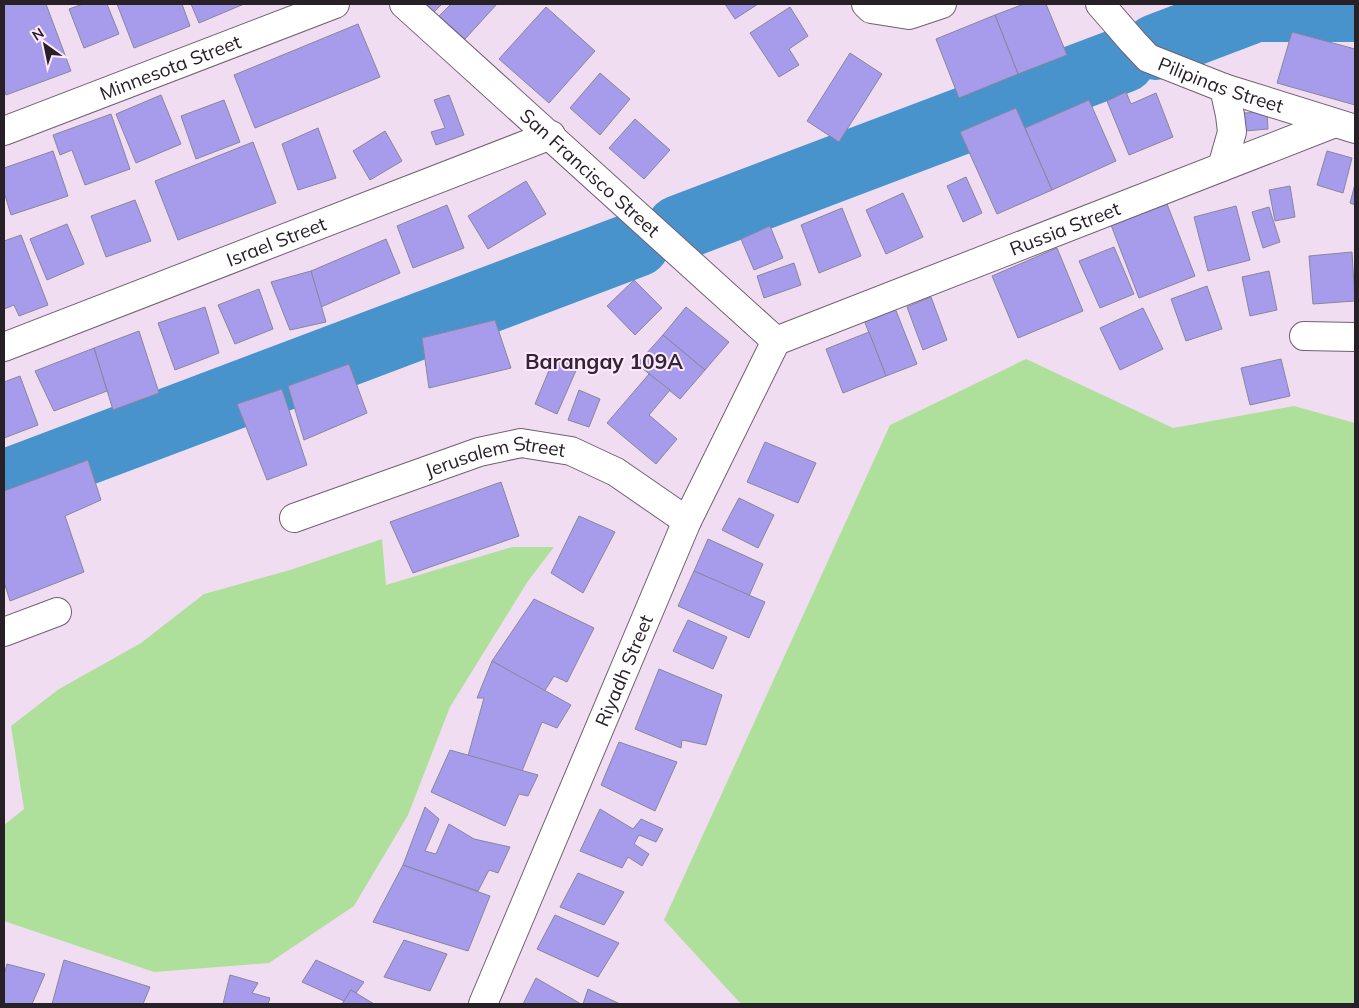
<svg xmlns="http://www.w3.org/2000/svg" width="1359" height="1008" font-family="Mulish,sans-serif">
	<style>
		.green { fill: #afe09b }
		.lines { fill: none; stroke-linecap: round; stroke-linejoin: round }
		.river { stroke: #4993cd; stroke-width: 66 }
		.building { fill: #a69ceb; stroke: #88869d }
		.street-casing { stroke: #716071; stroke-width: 30 }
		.street { stroke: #fff; stroke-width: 28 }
		.labels { text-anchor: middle; stroke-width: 4; stroke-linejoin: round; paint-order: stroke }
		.street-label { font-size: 19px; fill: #272027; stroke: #feeafe }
		.quarter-label { font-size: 21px; font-weight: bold; fill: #332534; stroke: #feeafe }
	</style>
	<rect width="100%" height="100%" fill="#f1ddf1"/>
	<g class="green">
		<path d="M1026 359 1173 428 1294 406 1355 423V1004H741L664 920 890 425Z"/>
		<path d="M382 539 386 585 512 547H554L528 581 450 707 408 815 354 906 269 963 154 972 4 921V825L24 809 11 726 59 689 141 643 204 594 290 570Z"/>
	</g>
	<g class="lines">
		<g class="river">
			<path d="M1156 47 1256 9H1355"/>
			<path d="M679 228 1123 60"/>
			<path d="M4 483 637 244"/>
		</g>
	</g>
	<g class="building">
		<path d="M7 4H46L71 71 6 95 4 89V5Z"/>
		<path d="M83 4H107L119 34 84 48 69 9Z"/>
		<path d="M117 4H182L190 26 134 48Z"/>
		<path d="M191 4H244L199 23Z"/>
		<path d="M423 4H442L433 13Z"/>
		<path d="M451 4H497L465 39 439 16Z"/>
		<path d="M725 4H758L735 19Z"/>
		<path d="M1024 4H1046L1067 55 1018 74 995 15Z"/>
		<path d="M546 7 595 51 549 103 499 59Z"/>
		<path d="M790 7 808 36 789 49 799 65 779 77 750 33Z"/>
		<path d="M995 15 1018 74 959 98 936 39Z"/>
		<path d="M358 24 380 77 255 128 234 75Z"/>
		<path d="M1292 32 1355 49V105L1277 83Z"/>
		<path d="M850 53 882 74 839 142 807 121Z"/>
		<path d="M600 73 630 99 600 135 570 108Z"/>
		<path d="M1126 92 1131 104 1156 93 1173 137 1129 155 1107 101Z"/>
		<path d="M161 95 181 144 136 163 116 114Z"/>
		<path d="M449 95 464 135 436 145 431 132 445 128 434 100Z"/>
		<path d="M224 100 240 142 196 159 181 116Z"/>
		<path d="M1089 100 1116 161 1052 190 1025 128Z"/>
		<path d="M1016 108 1052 190 997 214 960 132Z"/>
		<path d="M1267 112 1268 129 1245 131 1243 113Z"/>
		<path d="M111 114 130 169 85 185 72 150 60 155 53 135Z"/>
		<path d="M635 119 670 150 644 179 609 148Z"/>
		<path d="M318 128 336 178 298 190 282 144Z"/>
		<path d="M385 131 402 161 370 180 353 151Z"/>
		<path d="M253 142 276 203 178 240 155 181Z"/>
		<path d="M53 151 68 196 11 215 4 192V168Z"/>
		<path d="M1327 151 1352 158 1343 193 1317 185Z"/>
		<path d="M966 177 982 213 963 222 947 186Z"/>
		<path d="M526 181 546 214 488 249 468 216Z"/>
		<path d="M1355 184V205L1350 203Z"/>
		<path d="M1290 186 1295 217 1275 221 1269 190Z"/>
		<path d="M903 193 923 237 886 254 866 210Z"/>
		<path d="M135 200 151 241 106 257 91 216Z"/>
		<path d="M1167 204 1195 276 1139 298 1111 225Z"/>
		<path d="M447 205 464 248 413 268 397 226Z"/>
		<path d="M1236 206 1250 260 1208 271 1194 217Z"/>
		<path d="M1269 207 1280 242 1263 248 1252 212Z"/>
		<path d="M842 208 861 256 819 273 801 225Z"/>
		<path d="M67 224 84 264 47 280 30 239Z"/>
		<path d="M770 226 783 258 754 270 741 239Z"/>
		<path d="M21 235 48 305 19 316 14 305 4 309V241Z"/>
		<path d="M386 239 400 273 321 307 311 271Z"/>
		<path d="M1114 247 1134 294 1100 308 1079 261Z"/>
		<path d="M1057 248 1083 311 1018 338 992 276Z"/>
		<path d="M1352 252 1355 301 1313 304 1309 256Z"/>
		<path d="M794 263 801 285 764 298 757 276Z"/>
		<path d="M311 271 326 322 290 330 271 282Z"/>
		<path d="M1269 271 1277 310 1250 316 1242 277Z"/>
		<path d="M634 280 662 308 635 335 607 306Z"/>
		<path d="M1207 286 1222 329 1186 341 1171 299Z"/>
		<path d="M259 289 273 329 235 344 218 305Z"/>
		<path d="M931 297 947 340 923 350 907 307Z"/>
		<path d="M891 298 917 364 886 376 860 310Z"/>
		<path d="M205 307 219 353 175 370 158 323Z"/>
		<path d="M686 307 729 342 705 370 663 335Z"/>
		<path d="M1143 308 1163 349 1120 370 1100 328Z"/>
		<path d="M495 320 511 368 429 388 422 338Z"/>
		<path d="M139 331 159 393 113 410 94 348Z"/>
		<path d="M869 332 886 376 843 393 826 349Z"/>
		<path d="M663 335 705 370 680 399 637 364Z"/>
		<path d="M94 348 107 391 54 411 35 371Z"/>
		<path d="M555 356 578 366 557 414 535 404Z"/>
		<path d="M1281 359 1290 396 1250 405 1241 368Z"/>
		<path d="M349 364 367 413 304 440 288 386Z"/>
		<path d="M649 374 670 390 649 415 677 439 656 464 607 423Z"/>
		<path d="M20 376 38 425 4 438V382Z"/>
		<path d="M282 389 307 465 267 480 237 404Z"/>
		<path d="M579 390 600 399 589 427 568 420Z"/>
		<path d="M765 442 816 463 798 503 747 482Z"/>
		<path d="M88 460 101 500 65 516 84 572 10 601 4 582V491Z"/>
		<path d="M501 482 519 536 413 573 390 522Z"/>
		<path d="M739 498 774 515 758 548 722 530Z"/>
		<path d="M579 516 615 532 583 593 551 573Z"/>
		<path d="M708 539 763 564 749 596 694 571Z"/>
		<path d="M694 571 765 602 749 638 678 606Z"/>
		<path d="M534 599 594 628 567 682 554 676 544 692 492 661Z"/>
		<path d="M688 620 727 637 713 669 673 651Z"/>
		<path d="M492 661 571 705 557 728 542 722 522 771 468 756 484 698H477Z"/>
		<path d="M659 669 722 695 706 745 682 740 681 748 635 729Z"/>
		<path d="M619 742 677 762 655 811 601 785Z"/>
		<path d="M450 750 538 775 528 796 519 794 505 826 431 792Z"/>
		<path d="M425 807 439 819 425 851 436 854 449 824 474 839 510 847 498 873 489 870 478 891 403 865Z"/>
		<path d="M600 809 633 829 641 819 663 829 656 842 639 835 634 844 649 854 642 866 628 857 622 868 580 851Z"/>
		<path d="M403 865 490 896 468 951 373 922Z"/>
		<path d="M578 873 624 892 604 925 560 907Z"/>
		<path d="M555 915 619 943 598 977 537 949Z"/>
		<path d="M404 940 447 954 430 991 384 977Z"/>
		<path d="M64 960 150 987 143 1004H52Z"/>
		<path d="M316 960 364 982 356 993 351 990 344 1001 302 982Z"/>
		<path d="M7 964 45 974 32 1004H4V975Z"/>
		<path d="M230 975 258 983 252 993 270 998 268 1004H223Z"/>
		<path d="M536 978 581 1004H523Z"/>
		<path d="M588 989 620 1004H583Z"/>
		<path d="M351 990 356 993 374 1004H342Z"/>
	</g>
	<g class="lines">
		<g class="street-casing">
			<g id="street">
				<path id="s1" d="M404 4 776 341"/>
				<path d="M866 4 871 9 909 15 942 4"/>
				<path id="s2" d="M1100 4 1133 42 1148 58 1224 88 1355 129"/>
				<path id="s3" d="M4 131 335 4"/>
				<path d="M1222 167 1232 132 1230 115 1224 88"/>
				<path d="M1304 336 1355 337"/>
				<path id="s4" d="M776 341 1335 123"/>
				<path id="s5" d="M4 347 551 135"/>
				<path id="s6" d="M294 518 479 452 521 443 571 451 616 472 687 521"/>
				<path d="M4 632 57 612"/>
				<path id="s7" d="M483 1004 687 521 776 341"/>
			</g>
		</g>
		<use href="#street" class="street"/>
	</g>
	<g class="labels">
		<g class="street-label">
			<text dy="7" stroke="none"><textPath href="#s3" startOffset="178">Minnesota Street</textPath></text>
			<text dy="7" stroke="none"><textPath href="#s2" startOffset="150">Pilipinas Street</textPath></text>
			<text dy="7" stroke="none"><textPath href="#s1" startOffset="251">San Francisco Street</textPath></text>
			<text dy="7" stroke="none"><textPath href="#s4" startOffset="310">Russia Street</textPath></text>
			<text dy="7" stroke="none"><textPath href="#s5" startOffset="292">Israel Street</textPath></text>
			<text dy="7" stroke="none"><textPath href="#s6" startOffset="212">Jerusalem Street</textPath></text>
			<text dy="7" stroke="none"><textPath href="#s7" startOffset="362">Riyadh Street</textPath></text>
		</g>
		<g class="quarter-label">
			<text x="604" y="369">Barangay 109A</text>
		</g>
	</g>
	<rect width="1359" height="1008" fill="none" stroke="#272027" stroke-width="10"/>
	<g transform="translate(45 45) rotate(327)" stroke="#feeafe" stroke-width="4" paint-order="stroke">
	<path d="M0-4L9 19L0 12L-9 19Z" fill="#272027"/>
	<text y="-8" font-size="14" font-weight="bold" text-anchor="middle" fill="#272027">N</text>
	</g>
</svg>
